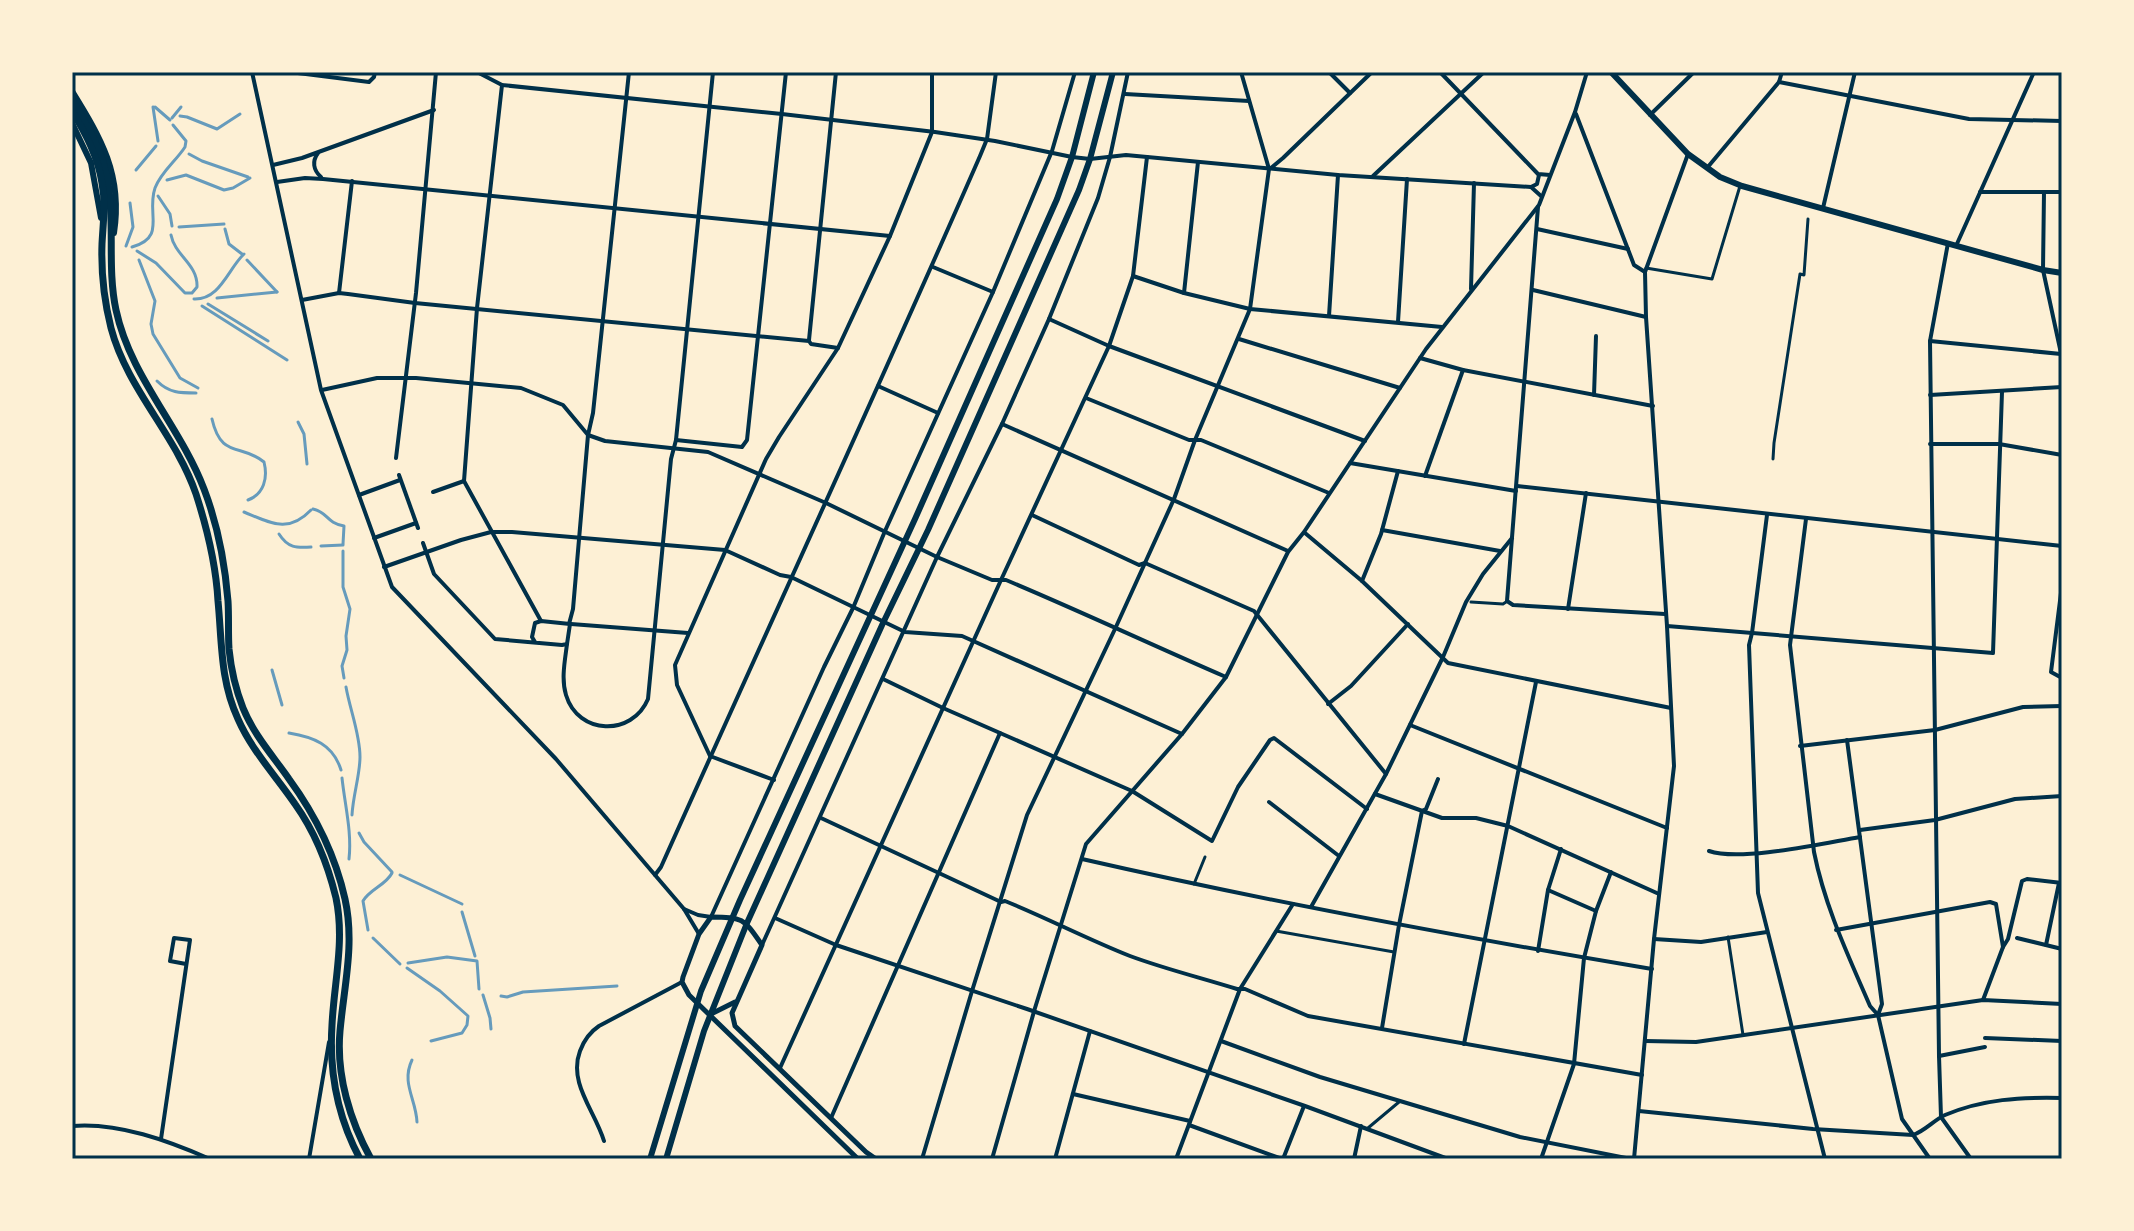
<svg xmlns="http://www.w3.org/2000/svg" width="2134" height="1231" font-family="'Source Sans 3',sans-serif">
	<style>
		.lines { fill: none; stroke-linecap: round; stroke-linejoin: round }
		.stream { stroke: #669bbc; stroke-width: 3 }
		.pedestrian { stroke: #003049; stroke-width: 3 }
		.minor { stroke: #003049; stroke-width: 4 }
		.tertiary { stroke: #003049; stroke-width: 5 }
		.secondary { stroke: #003049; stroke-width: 6 }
		.primary { stroke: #003049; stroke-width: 7 }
		.neatline { fill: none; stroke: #003049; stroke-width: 3 }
	</style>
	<rect width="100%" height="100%" fill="#fdf0d5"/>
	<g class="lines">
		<g class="stream">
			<path d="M153 107 158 141"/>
			<path d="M155 107 170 120"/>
			<path d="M180 116 187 117 217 129 240 114"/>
			<path d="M172 118 181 107"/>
			<path d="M189 154 202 161 248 177"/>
			<path d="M136 170 156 146"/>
			<path d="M167 180 186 175 224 190 233 188 250 178"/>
			<path d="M158 196 170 214 172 226"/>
			<path d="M179 227 224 224"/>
			<path d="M225 229 229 244 242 254"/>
			<path d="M126 246 133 227 130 203"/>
			<path d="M132 247C167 237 146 214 155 188 161 172 176 161 185 147L186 141 173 125"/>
			<path d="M137 251 156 263 185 293H192L197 287C198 264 175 256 171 235"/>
			<path d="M139 260 155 301 151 324 153 334 180 378 198 388"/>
			<path d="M247 260 277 292"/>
			<path d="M217 298 277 292"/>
			<path d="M194 299C220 300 228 269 244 254"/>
			<path d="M208 304 268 341"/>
			<path d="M202 306 287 360"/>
			<path d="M157 381C169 393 180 393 196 393"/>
			<path d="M212 419C221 459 241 443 264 462 268 478 264 494 248 500"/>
			<path d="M298 422 304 434 307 464"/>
			<path d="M313 509C328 512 326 523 344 526L343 544"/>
			<path d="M244 512C271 523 288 534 311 510"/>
			<path d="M279 534C288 548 296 548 311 547"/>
			<path d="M321 546 343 545"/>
			<path d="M343 551V587L350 609 346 636 347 650 342 666 344 678"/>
			<path d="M272 670 282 705"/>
			<path d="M346 687C350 710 360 734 360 757 360 775 353 795 352 815"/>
			<path d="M289 733C313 737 333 744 341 770"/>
			<path d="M342 778C345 806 352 832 349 859"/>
			<path d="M359 833 364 842 392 872"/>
			<path d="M400 875 462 904"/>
			<path d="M462 912 475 956"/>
			<path d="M368 930 363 901C370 889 386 885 392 873"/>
			<path d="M373 938 400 964"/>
			<path d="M408 963 447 957 477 961 479 989"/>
			<path d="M407 968 440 991 468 1016 467 1025 462 1033 431 1041"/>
			<path d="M483 995 490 1018 491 1029"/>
			<path d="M501 996 507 997 523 992 617 986"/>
			<path d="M412 1060C401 1083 416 1099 417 1122"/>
		</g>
		<g class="pedestrian">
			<path d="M1646 268 1712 279 1740 186"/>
			<path d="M1773 459 1774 443 1800 274 1804 275 1808 219"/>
			<path d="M1471 602 1503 604 1506 602"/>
			<path d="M1194 884 1205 857"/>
			<path d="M1276 931 1394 952"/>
			<path d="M1728 937 1743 1035"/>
			<path d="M1368 1128 1399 1102"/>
		</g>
		<g class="minor">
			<path d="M252 72 321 390 392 587 556 759 684 909 699 934"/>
			<path d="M290 72 369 82 374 77 375 72"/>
			<path d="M477 72 502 85 782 114 935 132 995 141 1072 157 1090 159 1126 155 1338 175 1531 187 1541 196"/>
			<path d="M1329 72 1350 93"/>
			<path d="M1440 72 1538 174 1550 175"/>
			<path d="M1779 82 1969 119 2062 121"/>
			<path d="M502 85 477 308 464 481 541 621"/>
			<path d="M1125 94 1249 101"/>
			<path d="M1576 114 1634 265 1645 272"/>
			<path d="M1650 115 1694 72"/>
			<path d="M318 153C312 161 313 170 321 177"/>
			<path d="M273 165 302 158 434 110"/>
			<path d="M1271 168 1283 158 1372 72"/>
			<path d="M1707 168 1779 82 1782 72"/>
			<path d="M1373 176 1484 72"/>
			<path d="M277 182 305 178 323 179 890 236"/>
			<path d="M1531 187 1537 184 1539 175"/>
			<path d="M1980 192H2062"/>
			<path d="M2044 192 2043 270 2062 358"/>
			<path d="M1538 207 1507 601 1513 605 1665 614"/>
			<path d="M1823 208 1855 72"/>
			<path d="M1537 229 1628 249"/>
			<path d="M1948 243 1930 341 1939 1056 1941 1117 1971 1159"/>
			<path d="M1956 246 2034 72"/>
			<path d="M933 267 993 292"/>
			<path d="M1133 276 1184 293 1250 309 1442 327"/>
			<path d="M1471 289 1474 183"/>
			<path d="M1533 290 1646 317"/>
			<path d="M339 293 352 181"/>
			<path d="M1184 293 1198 162"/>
			<path d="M302 300 339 293 348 294 415 303 809 341 811 344 838 348"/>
			<path d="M1329 316 1338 175"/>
			<path d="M1049 319 1109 346 1365 441"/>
			<path d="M1398 322 1407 179"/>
			<path d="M1239 339 1400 388"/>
			<path d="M809 340 836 72"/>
			<path d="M1930 341 2061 354"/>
			<path d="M1420 358 1463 370 1653 406"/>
			<path d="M878 386 938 413"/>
			<path d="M322 390 377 378H416L521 388 563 405 588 435 605 441 708 452 826 503 937 557 992 580H1006C1080 611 1152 645 1226 677"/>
			<path d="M1594 395 1596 336"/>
			<path d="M1930 395 2062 387"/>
			<path d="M1086 398 1189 440H1201L1329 493"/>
			<path d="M1002 424 1288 551"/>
			<path d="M676 440 742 447 747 440 786 72"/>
			<path d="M1930 444H1999L2062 455"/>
			<path d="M396 458 416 293 436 72"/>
			<path d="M1350 463 1516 491"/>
			<path d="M399 475 418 528"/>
			<path d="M1425 476 1463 370"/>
			<path d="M1517 486 2062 546"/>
			<path d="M433 492 464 481"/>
			<path d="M359 495 400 480"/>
			<path d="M1032 515 1139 565 1145 563 1254 611 1386 774"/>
			<path d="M1767 515 1752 633 1749 645 1758 893 1825 1159"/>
			<path d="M1806 519 1790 645 1814 852C1825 907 1848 955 1870 1006L1878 1015 1902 1119 1930 1159"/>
			<path d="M1382 530 1500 551"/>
			<path d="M1305 533 1362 581 1448 663 1671 708"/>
			<path d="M374 538 416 523"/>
			<path d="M423 543 434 574 495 639 562 645 567 644 570 624 541 621 535 623 532 637 535 642"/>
			<path d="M384 567 461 540 491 532H512L725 550 780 575 791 577 905 632 962 636 1182 734"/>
			<path d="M1362 581 1381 534 1398 471"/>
			<path d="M2062 585 2051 672 2062 678"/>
			<path d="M1568 609 1586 493"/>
			<path d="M569 624 573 609 588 435 593 413 629 72"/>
			<path d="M571 624 688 633"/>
			<path d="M1667 626 1993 653 2002 392"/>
			<path d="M567 644C565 660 561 679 566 695 578 735 632 737 648 699L671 459 676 440 713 72"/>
			<path d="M883 679 943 708 1132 791 1212 841 1238 787 1270 740 1274 738 1367 809"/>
			<path d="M1328 704 1351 686 1408 624"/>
			<path d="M1410 725 1667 828"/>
			<path d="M1847 740 1882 1004 1878 1015"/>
			<path d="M1800 746 1935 730 2023 707 2062 706"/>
			<path d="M774 780 710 756 677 685 675 665 766 459 779 437 838 348 890 236 932 132V72"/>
			<path d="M1375 794 1442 818H1476L1508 826 1659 894"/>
			<path d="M1269 802 1339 856"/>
			<path d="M821 818 1001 902 1005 901C1047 918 1087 939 1130 956 1165 969 1202 978 1237 989H1245L1308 1016 1642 1075"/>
			<path d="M1860 830 1935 820 2015 799 2062 796"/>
			<path d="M1709 851C1741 862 1824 843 1860 837"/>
			<path d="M1082 859C1270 902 1460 937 1652 969"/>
			<path d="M655 875 661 867C767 630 876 394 980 156L987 139 996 72"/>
			<path d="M1548 890 1596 911"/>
			<path d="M1311 907 1386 774 1443 657 1466 602 1483 574 1512 538"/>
			<path d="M684 909 698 915 711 917 824 667 853 608 885 531 993 292 1052 151 1075 72"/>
			<path d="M775 918 836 945 1027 1009 1305 1106 1448 1159"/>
			<path d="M1836 930 1990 902 1996 904 2003 947"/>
			<path d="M2017 938 2062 949"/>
			<path d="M1654 939 1701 942 1767 932"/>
			<path d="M762 945 937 557 1002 424 1049 319 1098 198 1110 157 1128 72"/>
			<path d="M2046 945 2059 883"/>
			<path d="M1538 951 1548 890 1561 849"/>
			<path d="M1983 1000 2003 947 2008 939 2022 881 2027 879 2062 883"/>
			<path d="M1382 1028 1399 925 1422 811 1426 809 1438 779"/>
			<path d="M1985 1038 2062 1041"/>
			<path d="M1221 1041 1320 1077 1520 1137 1631 1159"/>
			<path d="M1645 1041 1696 1042 1983 1000 2062 1004"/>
			<path d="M1464 1044 1536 682"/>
			<path d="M1939 1056 1985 1047"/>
			<path d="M780 1068 1001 580 1109 346 1133 276 1147 157"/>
			<path d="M1073 1094 1190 1121"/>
			<path d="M1639 1111 1813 1129 1913 1135C1925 1131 1934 1120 1945 1115 1983 1099 2021 1097 2062 1098"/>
			<path d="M831 1118 1000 733"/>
			<path d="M1189 1125 1282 1159"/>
			<path d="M72 1126C118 1122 169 1141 210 1159"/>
			<path d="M161 1139 190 940 174 938 170 961 186 964"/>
			<path d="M604 1141C595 1111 568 1083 580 1051 584 1040 590 1032 599 1026L682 982"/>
			<path d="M309 1159 329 1042"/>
			<path d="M922 1159 972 991 1027 815 1115 629 1174 499 1195 440 1250 309 1269 169 1241 72"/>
			<path d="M992 1159 1035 1008 1086 844 1182 734 1226 677 1288 552 1304 532 1426 349 1539 205 1575 112 1587 72"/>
			<path d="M1055 1159 1090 1031"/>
			<path d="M1176 1159 1240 989 1293 904"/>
			<path d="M1283 1159 1304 1106"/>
			<path d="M1354 1159 1361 1126"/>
			<path d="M1541 1159 1574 1064 1584 958 1596 911 1611 872"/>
			<path d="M1634 1159 1654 939 1674 766 1667 626 1646 317 1645 272 1688 154"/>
		</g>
		<g class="tertiary">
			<path d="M711 1014 735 1002"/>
			<path d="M858 1159 689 995 682 982 683 977 699 934 711 917C744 917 744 919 762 945L732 1013 735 1026 866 1152 876 1159"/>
		</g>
		<g class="secondary">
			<path d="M1611 72 1688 154 1720 177 1742 186 2043 270 2062 273"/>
			<path d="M72 91C101 138 123 175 114 233"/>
			<path d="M72 123 91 163 101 218"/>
			<path d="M650 1159 701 991 740 900 915 519 1057 199 1072 157 1094 72"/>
			<path d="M666 1159 704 1031 747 923 883 623 928 530 1079 190 1090 159 1113 72"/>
		</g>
		<g class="primary">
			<path d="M72 100C88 126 103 152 108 183 115 224 107 268 116 310 130 376 180 426 204 489 217 523 225 564 228 601 229 617 228 633 229 649 231 669 236 690 243 708 254 735 273 756 289 779 316 816 335 854 345 899 355 944 344 986 340 1031 336 1075 350 1121 371 1159"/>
			<path d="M72 111C86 134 98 157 102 183 106 204 103 223 102 244 101 272 104 300 111 328 127 389 176 435 196 494 207 528 216 565 218 601 222 642 220 680 238 719 252 751 276 776 295 804 315 832 328 865 336 898 345 941 334 982 332 1025 329 1071 338 1118 360 1159"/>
		</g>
	</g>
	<rect width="2134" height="1231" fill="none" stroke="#fdf0d5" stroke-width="148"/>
	<rect x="74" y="74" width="1986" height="1083" class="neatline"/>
</svg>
